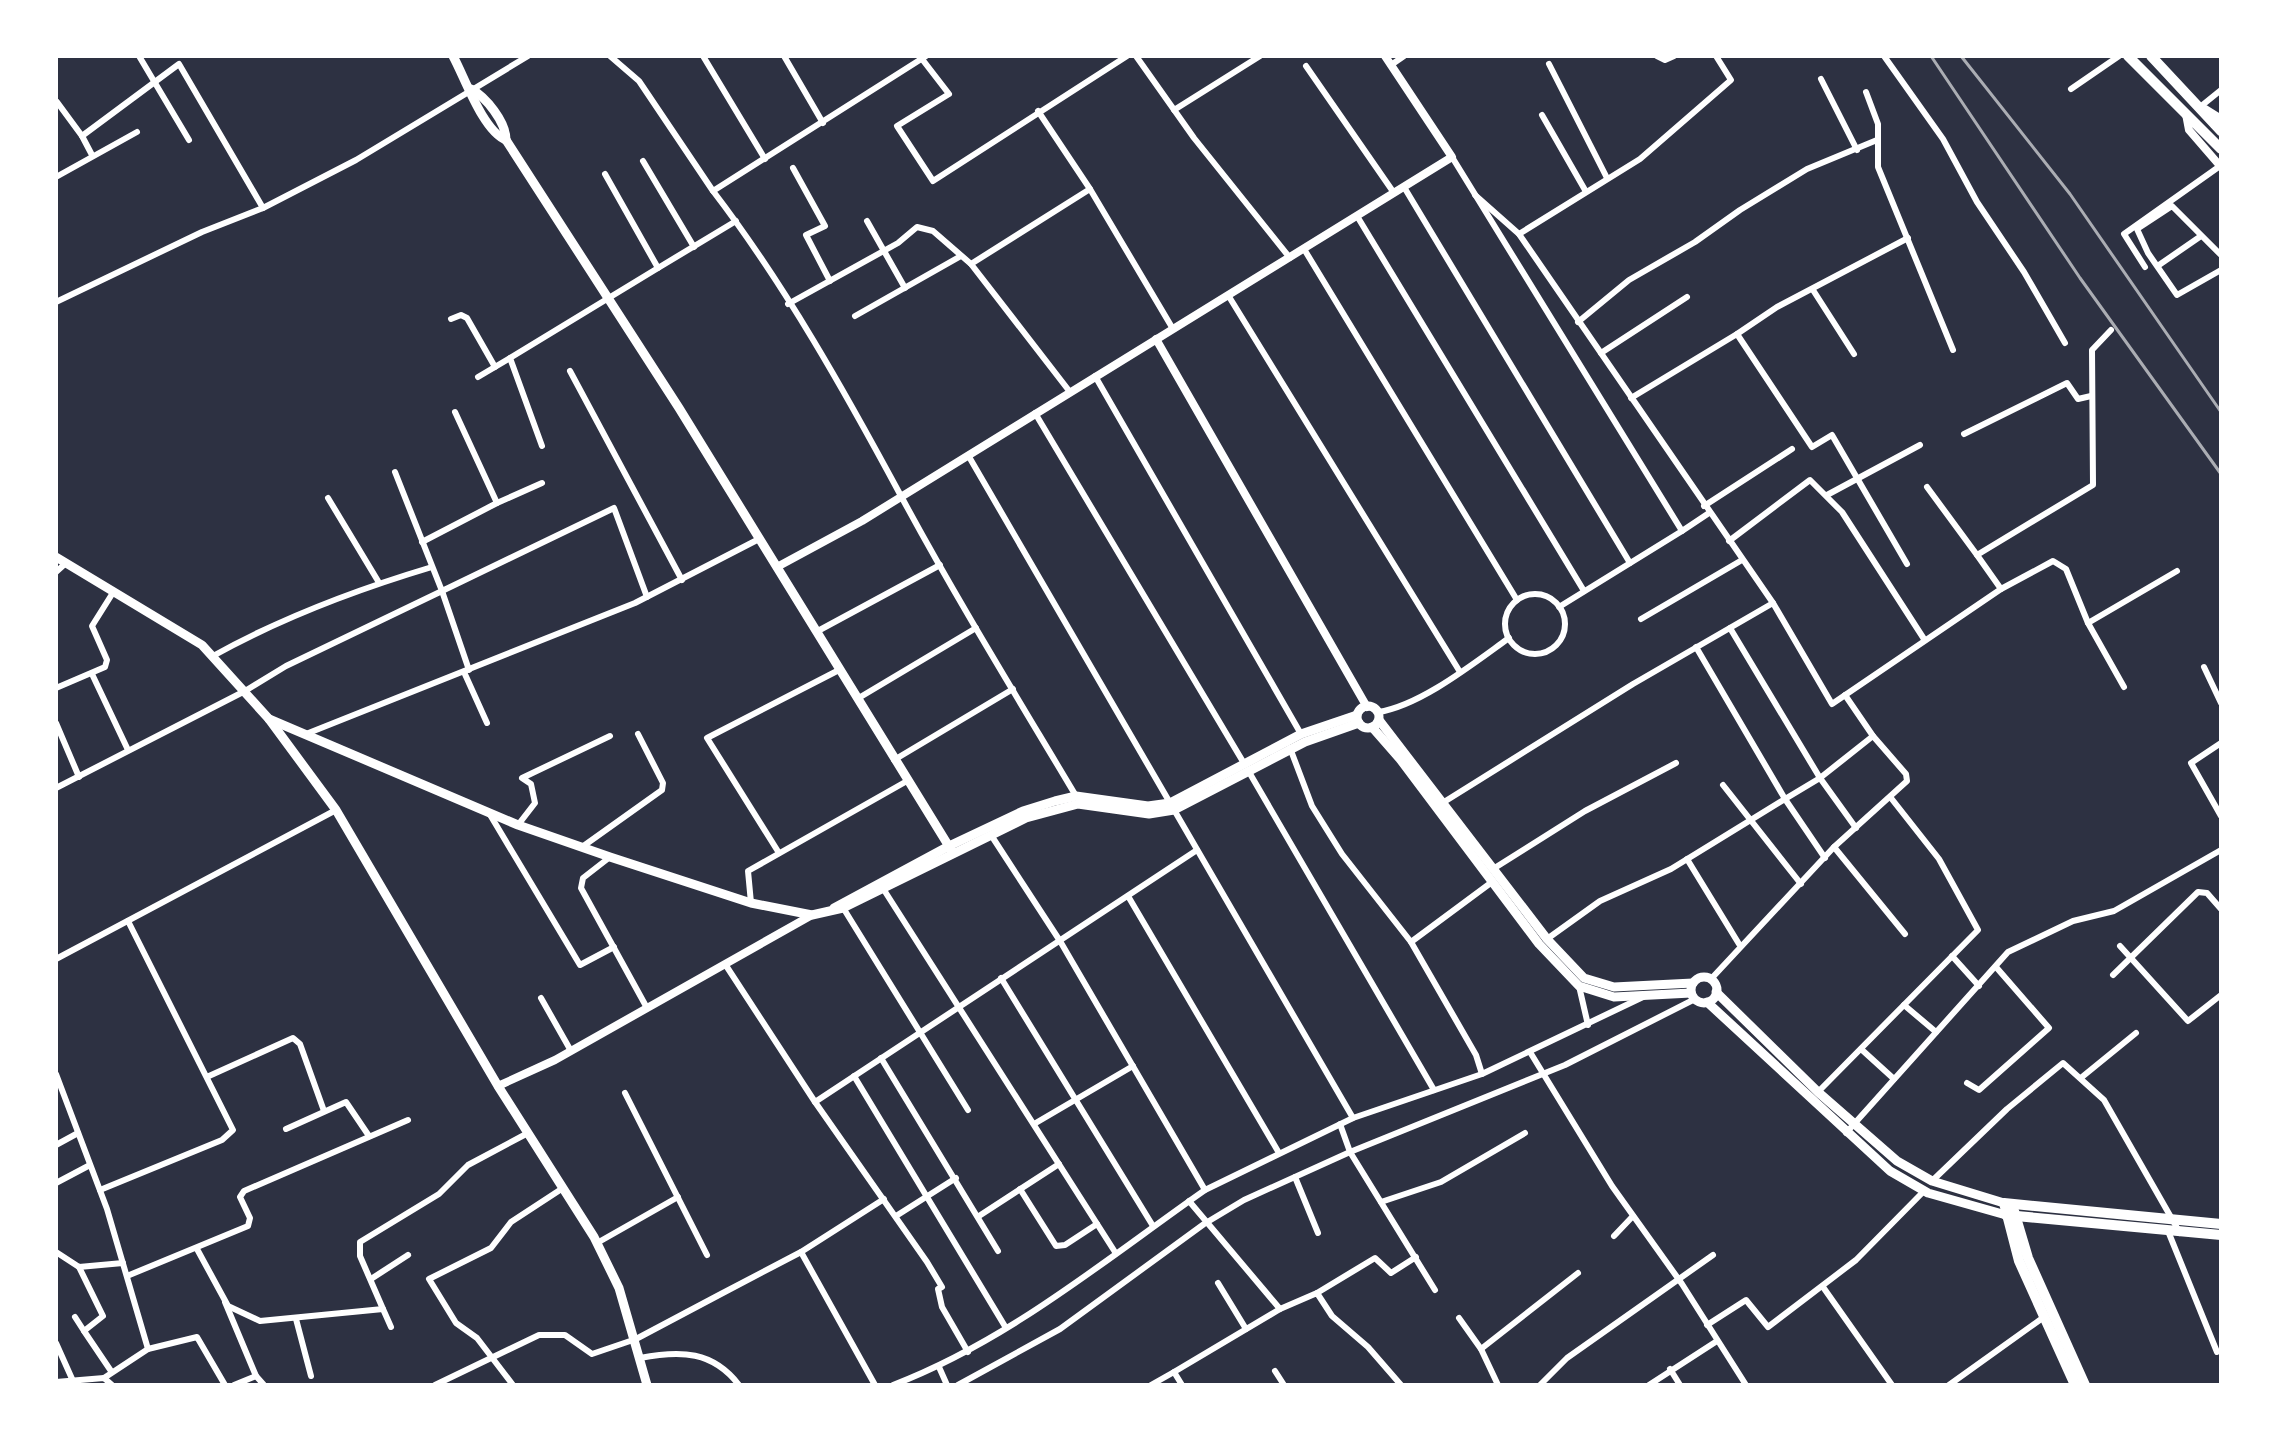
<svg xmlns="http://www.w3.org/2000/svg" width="2277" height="1441" font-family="'Source Sans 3',sans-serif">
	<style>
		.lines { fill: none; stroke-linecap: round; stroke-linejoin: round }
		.minor { stroke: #fff; stroke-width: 6 }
		.tertiary { stroke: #fff; stroke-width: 8 }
		.secondary { stroke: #fff; stroke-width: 9 }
		.trunk { stroke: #fff; stroke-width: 10 }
		.rail { stroke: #abadb3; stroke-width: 3 }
	</style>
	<rect width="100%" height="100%" fill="#2d3142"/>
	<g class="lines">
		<g class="minor">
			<path d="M139 56 189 140"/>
			<path d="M610 56 639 81 713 191"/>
			<path d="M703 56 765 159"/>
			<path d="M784 56 823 123"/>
			<path d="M926 56 713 191C785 285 845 392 901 496 956 598 1017 697 1076 796"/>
			<path d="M1136 56 1194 138 1290 258"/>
			<path d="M1657 56 1665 60 1674 56"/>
			<path d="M1884 56 1943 139 1977 202 2024 272 2065 343"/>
			<path d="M922 59 949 94 897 126 933 181 1127 56"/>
			<path d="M1549 64 1607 178"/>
			<path d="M1391 65 1404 56"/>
			<path d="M1306 66 1394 193"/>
			<path d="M1821 79 1857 150"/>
			<path d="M2071 89 2119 56"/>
			<path d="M1866 92 1878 124V167L1953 350"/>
			<path d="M57 102 82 136 179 64 263 208"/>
			<path d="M2200 107 2221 90"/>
			<path d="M1174 110 1260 56"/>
			<path d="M1038 111 1090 189"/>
			<path d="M1542 115 1585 190"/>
			<path d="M82 136 92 155"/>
			<path d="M1452 157 1682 531 1559 607"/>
			<path d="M643 161 694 247"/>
			<path d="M793 168 825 226 806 235 830 281"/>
			<path d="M56 177 137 132"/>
			<path d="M1404 187 1630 563"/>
			<path d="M1475 195 1519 234 1773 603 1832 704 2001 589 2053 561 2066 569 2088 623 2124 687"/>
			<path d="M1357 216 1584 591"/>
			<path d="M867 221 905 288"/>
			<path d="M1519 234 1640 159 1731 80 1716 56"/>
			<path d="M1304 249 1517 600"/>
			<path d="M2221 255 2172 206 2137 229 2148 253 2177 295 2221 270"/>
			<path d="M2159 265 2201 236"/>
			<path d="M2145 267 2124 234 2220 166"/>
			<path d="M658 268 736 221"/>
			<path d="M1813 290 1854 354"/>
			<path d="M1228 295 1460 672"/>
			<path d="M56 302 202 232 263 208 356 160 528 56"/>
			<path d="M788 304 898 243 917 227 933 231 971 264"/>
			<path d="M855 316 961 256"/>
			<path d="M451 319 461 315 467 318 495 367"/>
			<path d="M1578 322 1629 280 1695 242 1740 210 1807 169 1877 140"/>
			<path d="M1737 334 1777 307 1908 238"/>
			<path d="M1601 353 1687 297"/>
			<path d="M570 371 682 580"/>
			<path d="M1095 376 1301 734"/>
			<path d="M478 377 510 358"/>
			<path d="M1070 392 971 264 1090 189 1173 329"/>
			<path d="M1631 398 1737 334 1812 447 1832 435 1907 564"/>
			<path d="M1035 413 1245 765"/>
			<path d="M1964 434 2067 383 2078 399 2091 396"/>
			<path d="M542 446 510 358 658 268 605 174"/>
			<path d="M968 455 1353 1118"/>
			<path d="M395 472 442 591 614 508 647 597"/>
			<path d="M1927 487 1977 555"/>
			<path d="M1827 495 1920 445"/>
			<path d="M328 498 378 581"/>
			<path d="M497 503 542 483"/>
			<path d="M1704 506 1792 449"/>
			<path d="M1682 531 1709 513"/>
			<path d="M1729 541 1810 480 1842 512 1924 639"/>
			<path d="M422 542 497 503 455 412"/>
			<path d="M56 572 66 563"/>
			<path d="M2001 589 1977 555 2093 485 2092 350 2111 330"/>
			<circle cx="1535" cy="624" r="30"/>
			<path d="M1641 619 1742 560"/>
			<path d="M2088 623 2177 571"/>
			<path d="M1730 628 1820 778 1856 828"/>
			<path d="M816 632 940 565"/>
			<path d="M1696 647 1785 799 1820 778 1873 736"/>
			<path d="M213 656C283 617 355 590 432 567"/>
			<path d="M2204 667 2221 703"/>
			<path d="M464 672 487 723"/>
			<path d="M92 674 128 750"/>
			<path d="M56 688 105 667 107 660 92 626 114 591"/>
			<path d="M857 699 976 628"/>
			<path d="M1378 712C1420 706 1474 663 1509 638"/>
			<path d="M56 723 79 777"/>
			<path d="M306 734 635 603 759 539"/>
			<path d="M2221 743 2191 763 2221 816"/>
			<path d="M1290 748 1312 806 1342 854 1411 942 1476 1055 1482 1074"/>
			<path d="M894 760 1013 689"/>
			<path d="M1249 772 1434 1090"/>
			<path d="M1723 785 1801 884"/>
			<path d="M56 788 245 691 286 666 442 591 469 670"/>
			<path d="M1444 802 1633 684 1773 603"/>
			<path d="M489 813 580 965 614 947"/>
			<path d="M518 825 535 803 531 784 522 778 610 736"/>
			<path d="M991 835 1060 941 1205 1190"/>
			<path d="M582 847 662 790 663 783 638 734"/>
			<path d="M1834 847 1905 934"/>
			<path d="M779 853 707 738 839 670"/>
			<path d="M610 857 583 878 581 888 647 1008"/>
			<path d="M1687 859 1739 944"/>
			<path d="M1493 869 1585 811 1676 763"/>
			<path d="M884 890 1115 1252"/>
			<path d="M1128 896 1279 1153"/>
			<path d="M751 903 748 871 907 781"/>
			<path d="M842 906 968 1110"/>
			<path d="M1547 939 1600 901 1671 869 1785 799 1825 858"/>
			<path d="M1411 942 1492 882"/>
			<path d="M2120 946 2188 1021 2221 995"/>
			<path d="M1952 956 1979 986"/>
			<path d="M56 959 336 810"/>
			<path d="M725 964 815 1102 1197 850"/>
			<path d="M2113 975 2198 892 2207 893 2221 909"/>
			<path d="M1001 978 1153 1226"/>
			<path d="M1711 979 1834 847 1907 781 1906 774 1873 736 1845 695"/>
			<path d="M1579 986 1588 1025"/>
			<path d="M541 998 571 1051"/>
			<path d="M1904 1005 1936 1032"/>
			<path d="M1861 1049 1894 1079"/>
			<path d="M1530 1052 1612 1186 1682 1284 1746 1385"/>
			<path d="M881 1058 998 1251"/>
			<path d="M56 1074 107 1209 148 1349"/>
			<path d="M209 1076 293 1038 300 1044 324 1111"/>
			<path d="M854 1076 1006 1328"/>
			<path d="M2082 1077 2136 1033"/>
			<path d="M1967 1083 1979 1090 2049 1028 1996 967"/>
			<path d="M1818 1092 1978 930 1939 859 1891 798"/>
			<path d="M625 1093 707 1255"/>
			<path d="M815 1102 927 1262 942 1287 938 1289 942 1307 968 1352"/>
			<path d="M1034 1124 1133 1066"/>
			<path d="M1340 1124 1350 1152 1435 1290"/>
			<path d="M286 1129 346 1102 369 1136"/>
			<path d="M1846 1133 2008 952 2073 921 2114 911 2221 850"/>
			<path d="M56 1145 78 1133"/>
			<path d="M1295 1177 1318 1233"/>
			<path d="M1932 1181 2007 1109 2063 1063 2104 1100 2180 1233"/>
			<path d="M56 1183 90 1165"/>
			<path d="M1020 1189 1056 1246 1065 1245 1097 1224"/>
			<path d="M100 1190 222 1140 233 1130 128 921"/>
			<path d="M1189 1201 1280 1309"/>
			<path d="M1381 1202 1441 1182 1525 1133"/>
			<path d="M896 1216 956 1178"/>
			<path d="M979 1216 1059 1164"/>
			<path d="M2168 1231 2217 1352"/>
			<path d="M1614 1236 1633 1216"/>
			<path d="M597 1243 678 1197"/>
			<path d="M197 1249 228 1306 260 1321 383 1309 360 1256V1242L439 1194 468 1165 528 1133"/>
			<path d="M56 1252 79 1267 123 1263"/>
			<path d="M801 1252 875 1385"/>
			<path d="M79 1267 103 1316 84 1331 111 1371"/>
			<path d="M127 1276 248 1226 250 1218 240 1197 244 1191 408 1120"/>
			<path d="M371 1279 408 1255"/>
			<path d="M1218 1283 1246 1329"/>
			<path d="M1823 1287 1892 1385"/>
			<path d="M1317 1293 1375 1258 1391 1273 1416 1257"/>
			<path d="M225 1302 256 1376"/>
			<path d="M383 1309 391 1327"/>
			<path d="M75 1317 84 1331"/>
			<path d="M1459 1318 1481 1349 1498 1385"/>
			<path d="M296 1319 311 1376"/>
			<path d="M1707 1325 1746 1300 1768 1327 1856 1260 1924 1191"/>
			<path d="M56 1343 73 1381"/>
			<path d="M1481 1349 1578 1273"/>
			<path d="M640 1358C681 1350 713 1351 739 1385"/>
			<path d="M939 1367 947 1385"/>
			<path d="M1670 1369 1680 1385"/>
			<path d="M1275 1371 1284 1385"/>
			<path d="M104 1378 148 1349 197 1337 225 1385"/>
			<path d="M56 1382 104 1378 112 1385"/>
			<path d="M234 1385 256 1376 264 1385"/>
			<path d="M435 1385 539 1335H565L592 1354 636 1339 719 1295 801 1252 884 1199"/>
			<path d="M513 1385 477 1338 456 1323 429 1279 491 1248 511 1222 563 1188"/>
			<path d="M893 1385C1008 1341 1105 1260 1205 1190L1353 1118 1482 1074 1643 997"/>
			<path d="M958 1385 1060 1329 1204 1224 1244 1200 1350 1152 1565 1065 1695 999"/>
			<path d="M1151 1385 1174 1372"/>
			<path d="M1182 1385 1174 1372 1280 1309 1317 1293 1332 1316 1368 1347 1401 1385"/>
			<path d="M1540 1385 1567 1358 1713 1255"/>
			<path d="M1649 1385 1717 1341"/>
			<path d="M1949 1385 2044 1317"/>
		</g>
		<g class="tertiary">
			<path d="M2205 109 2221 119"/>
			<path d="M2186 114 2189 130 2221 167"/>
			<path d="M1156 339 1367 707"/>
			<path d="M777 567 862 521 1452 157 1385 56"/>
			<path d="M498 1086 555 1060 812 915"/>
		</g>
		<g class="secondary">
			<path d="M453 56C465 78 483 131 506 140"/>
			<path d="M471 89C486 97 506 122 506 140"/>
			<path d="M506 140 679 408 953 853"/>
			<path d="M56 557 202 645 269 719 336 810 498 1086 594 1237 619 1288 647 1385"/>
			<circle cx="1368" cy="717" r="11"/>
			<path d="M269 719 518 825 610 857 751 903 812 915 843 908 1026 818 1078 804 1149 814 1174 810 1305 742 1359 723"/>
			<path d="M1379 720 1547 939 1584 978 1614 987 1693 983"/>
			<path d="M1372 727 1400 759 1539 944 1579 986 1614 997 1691 993"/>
			<path d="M834 908 949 846 1023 811 1055 801 1076 796 1148 806 1170 803 1301 734 1357 715"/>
			<circle cx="1704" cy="990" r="13"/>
			<path d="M1716 992 1818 1092 1897 1161 1932 1181 2004 1203"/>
			<path d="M1707 1002 1890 1171 1928 1193 2006 1215"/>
		</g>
		<g class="trunk">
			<path d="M2128 56 2221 149"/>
			<path d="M2151 56 2221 131"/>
			<path d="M2014 1211 2028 1258 2085 1385"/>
			<path d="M2006 1215 2221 1235"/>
			<path d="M2075 1385 2019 1261 2004 1203 2221 1224"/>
		</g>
		<g class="rail">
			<path d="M1931 56 2080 278 2221 474"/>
			<path d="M1961 56 2070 194 2221 412"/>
		</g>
	</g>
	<rect width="2277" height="1441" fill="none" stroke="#ffffff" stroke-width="116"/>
</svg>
